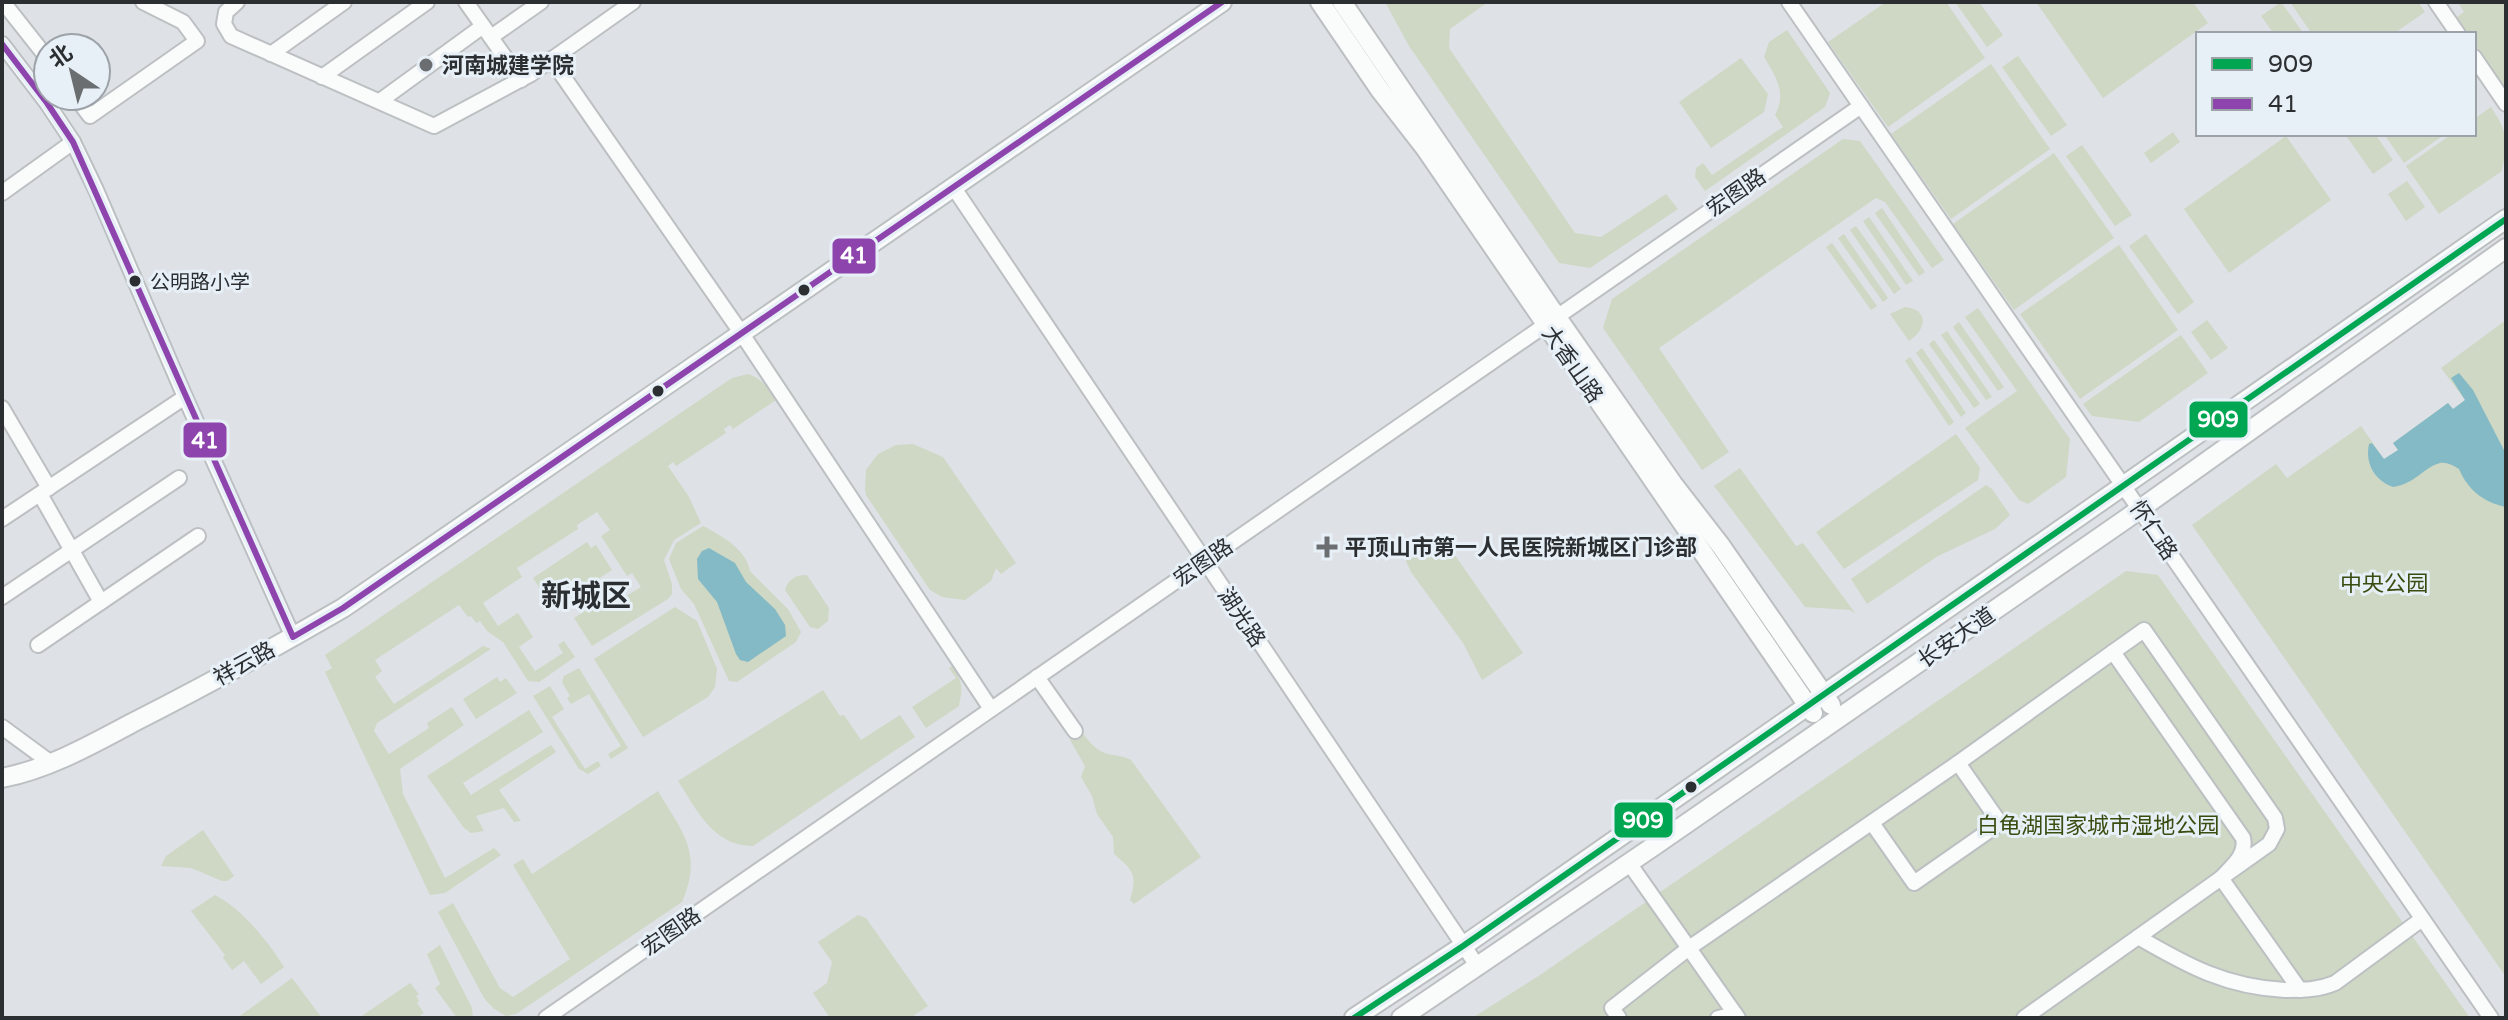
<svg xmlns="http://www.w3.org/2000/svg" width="2508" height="1020" font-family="'Varela Round','Noto Sans SC',sans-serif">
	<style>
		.green { fill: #ced8c4 }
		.water { fill: #84b9c6 }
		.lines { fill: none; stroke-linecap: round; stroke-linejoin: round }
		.minor-casing { stroke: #bcc0c2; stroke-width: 18 }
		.major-casing { stroke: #bcc0c2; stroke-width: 22 }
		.minor { stroke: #fafbfb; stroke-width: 14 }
		.major { stroke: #fafbfb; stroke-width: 18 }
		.bus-1-casing { stroke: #e7eff7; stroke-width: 12 }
		.bus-2-casing { stroke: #e7eff7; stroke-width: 12 }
		.bus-1 { stroke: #00a651; stroke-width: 6 }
		.bus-2 { stroke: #8e44ad; stroke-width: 6 }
		.poi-dot { fill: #6a6e71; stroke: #e7eff7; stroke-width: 3 }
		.bus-dot { fill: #2c2f32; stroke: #e7eff7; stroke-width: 3 }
		.labels { text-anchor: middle; stroke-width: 6; stroke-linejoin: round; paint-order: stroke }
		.bus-label { font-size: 20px; fill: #2c2f32; stroke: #e7eff7; text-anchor: start }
		.poi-label { font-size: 22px; font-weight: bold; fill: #2c2f32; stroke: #e7eff7; text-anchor: start }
		.street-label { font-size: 22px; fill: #2c2f32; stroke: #e7eff7 }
		.park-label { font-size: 22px; fill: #3a4d10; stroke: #e7eff7 }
		.district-label { font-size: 30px; font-weight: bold; fill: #2c2f32; stroke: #e7eff7 }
		.line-badge { stroke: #e7eff7; stroke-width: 3 }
		.badge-label { font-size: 22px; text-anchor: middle; font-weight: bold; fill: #fff }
	</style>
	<rect width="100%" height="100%" fill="#dee2e6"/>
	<g class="green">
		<path d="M1385 2H1488L1450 29 1449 48 1575 233 1601 237 1666 194 1678 209 1590 268 1559 263 1409 46Z"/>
		<path d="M1886 2H1946L1985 58 1888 127 1828 42Z"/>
		<path d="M1955 2H1979L2003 35 1987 47Z"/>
		<path d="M2036 2H2193L2208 23 2103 98Z"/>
		<path d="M2281 2 2304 34H2274L2261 16Z"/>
		<path d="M2290 2H2418L2425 12 2393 34H2312Z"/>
		<path d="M2458 2H2506V91L2474 43V34H2468L2457 17 2464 12Z"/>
		<path d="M1787 30 1830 93 1825 107 1705 191 1695 177 1696 168 1703 163 1712 175 1783 127 1775 115C1787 93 1776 77 1764 57L1769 42Z"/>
		<path d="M2018 56 2067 125 2051 136 2002 67Z"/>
		<path d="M1741 58 1768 94 1764 112 1711 148 1679 102Z"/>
		<path d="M1991 64 2050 149 1951 219 1891 134Z"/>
		<path d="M2491 107C2508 133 2508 140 2502 171L2439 214 2406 166 2452 134H2474V119Z"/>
		<path d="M2173 132 2180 142 2151 163 2144 153Z"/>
		<path d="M2345 134H2375L2393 160 2373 174Z"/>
		<path d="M2384 134H2445L2404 163Z"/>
		<path d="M2286 136 2331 200 2229 273 2184 209Z"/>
		<path d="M1843 139 1860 141 1944 260 1932 268 1885 202 1876 198 1659 348 1729 452 1702 470 1603 328 1612 299Z"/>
		<path d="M2082 145 2132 215 2115 226 2066 156Z"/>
		<path d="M2054 153 2114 238 2014 310 1953 224Z"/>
		<path d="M2407 181 2425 207 2406 221 2388 194Z"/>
		<path d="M1882 208 1925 272 1919 276 1875 213Z"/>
		<path d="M1869 217 1913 281 1906 285 1863 221Z"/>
		<path d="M1856 226 1901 289 1894 294 1850 230Z"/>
		<path d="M1844 234 1888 298 1883 302 1838 238Z"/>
		<path d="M2146 234 2194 302 2178 314 2129 246Z"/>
		<path d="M1832 243 1877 306 1871 310 1826 247Z"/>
		<path d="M2119 245 2178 330 2080 399 2020 314Z"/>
		<path d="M1905 307C1930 310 1926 330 1909 341L1890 314Z"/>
		<path d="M1978 308 2070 439 2066 477 2028 504 2019 500 1965 428 2017 391 1965 317Z"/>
		<path d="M2207 320 2228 348 2211 360 2191 332Z"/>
		<path d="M2506 320V977L2192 525 2276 464 2287 478 2361 426 2384 459 2398 450 2393 443 2448 403 2453 409 2465 400 2441 368Z"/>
		<path d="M1959 322 2004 387 1998 391 1953 327Z"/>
		<path d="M1947 331 1992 397 1986 400 1941 335Z"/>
		<path d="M2181 335 2208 373 2139 422 2092 416 2083 404Z"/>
		<path d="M1934 340 1980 404 1974 408 1929 344Z"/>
		<path d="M1922 348 1966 413 1961 417 1916 353Z"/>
		<path d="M1910 357 1954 422 1949 426 1905 361Z"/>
		<path d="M748 374C762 378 769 389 776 400L733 429 730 425 724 429 726 433 676 466 673 462 668 466 689 497 701 523 674 540 664 560 672 584V594L668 599 592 646 574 618 619 589 625 597 641 587 632 573 627 576 601 536 610 530 597 512 577 525 578 529 517 568 522 577 483 603 498 626 518 613 533 637 519 647 535 671 563 653 558 645 564 641 575 657 539 682 528 681 503 642 487 631 480 621 476 623 471 616 468 617 459 605 375 660 382 671 375 677 394 704 483 646 491 649 377 723 374 731 389 754 429 728 427 723 452 707 464 725 400 769 403 794 445 878 494 848 501 855 445 893 430 895 325 672 332 668 325 655 732 378Z"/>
		<path d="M1956 434 1980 468 1978 480 1844 569 1816 532Z"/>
		<path d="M913 444 943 457 1016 563 1001 574 996 568 991 581 965 600 942 597 930 590 866 495 865 490 866 470 878 454 896 445Z"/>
		<path d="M1740 468 1796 546 1803 543 1856 614 1850 610 1805 607 1714 486Z"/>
		<path d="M1986 485 1992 489 2010 515 1995 529 1938 556 1867 604 1851 579Z"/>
		<path d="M703 526C721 535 747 550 750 571L788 609 801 632 796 642 737 682 729 681 694 604 681 589 669 559 676 543Z"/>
		<path d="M1421 540 1434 541 1452 551 1523 653 1482 680 1463 643 1411 572 1406 561 1409 552Z"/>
		<path d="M587 542 591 548 596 545 612 570 553 608 533 578Z"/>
		<path d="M2126 571 2158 575 2470 1018H1472L1537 977Z"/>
		<path d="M807 575 829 608 828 621 818 629 810 627 785 590C788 579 796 575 807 575Z"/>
		<path d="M675 607 697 621 717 669 715 687 708 697 643 737 594 659Z"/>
		<path d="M952 666C963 683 963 686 959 706L926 728 912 707 956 678 949 668Z"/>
		<path d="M579 668 628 748 611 759 608 754 621 746 589 694 571 704 567 698 570 696 562 682 564 676Z"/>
		<path d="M497 677 500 682 506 678 517 693 476 719 463 699Z"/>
		<path d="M550 686 564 709 552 717 585 769 598 761 601 766 588 774 579 769 533 696Z"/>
		<path d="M823 690 840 716 844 715 861 740 900 715 915 737 753 846C713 846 697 810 678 781Z"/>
		<path d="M529 710 543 732 463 783 471 795 551 745 556 752 499 790 521 821 514 822 504 808 476 816 484 831 471 833 464 828 427 776Z"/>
		<path d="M1081 731C1087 739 1095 750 1105 753 1114 756 1122 755 1131 760L1201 857 1134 904 1130 900C1138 875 1133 870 1114 854L1113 837 1097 814 1092 796 1081 777 1085 766 1070 740Z"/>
		<path d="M658 791C683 833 703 853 682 902L516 1014 506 1016 493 1008 484 998 438 912 453 903 500 988 513 997 570 959 513 865 523 859 532 874Z"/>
		<path d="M203 830 234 876 227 881H222L191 868 161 866 166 856Z"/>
		<path d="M215 895C242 909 268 941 284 967L261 984 244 961 232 970 223 958 225 955 191 911Z"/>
		<path d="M858 915 866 918 928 1006 910 1018H830L813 993 827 983 832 962 818 942Z"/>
		<path d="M440 945 472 1008 473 1018H457L435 988 440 984 427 954Z"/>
		<path d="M292 978 322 1018H237Z"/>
		<path d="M410 983 419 994 416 996 419 1001 417 1003 424 1013 417 1018H359Z"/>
	</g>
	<g class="water">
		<path d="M2459 373 2473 390 2506 454V507C2483 502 2468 490 2459 469 2454 466 2447 462 2440 463 2424 467 2415 484 2393 487 2374 480 2365 463 2369 444L2372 443 2384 459 2398 450 2393 443 2448 403 2453 409 2465 400 2451 378Z"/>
		<path d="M709 548 735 563 746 582 775 609 785 625 786 636 748 662 740 660 736 654 717 602 698 579 697 559 702 551Z"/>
	</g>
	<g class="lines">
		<g class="minor-casing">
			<g id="minor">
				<path d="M3 2 48 59"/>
				<path d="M237 2 226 12 224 24 231 36 434 126 531 74 633 2"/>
				<path d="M466 2 521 80"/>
				<path d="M1789 2 2491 1018"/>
				<path d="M2436 2 2458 34"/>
				<path d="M491 37 541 2"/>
				<path d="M2 44 47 103 73 142 96 190 185 397 293 637"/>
				<path d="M271 54 344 2"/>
				<path d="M2474 57 2506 104"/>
				<path d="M551 59 742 334 991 709"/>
				<path d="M322 77 427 2"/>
				<path d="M75 96 90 116 197 41 183 22 143 2"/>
				<path d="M380 101 483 26"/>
				<path d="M954 188 1478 967"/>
				<path d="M2 193 73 142"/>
				<path d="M2 408 49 488"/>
				<path d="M40 494 101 602"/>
				<path d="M2 519 185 397"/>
				<path d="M2 597 179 478"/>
				<path d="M38 645 198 536"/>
				<path d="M1037 677 1075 731"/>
				<path d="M2 727 51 763"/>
				<path d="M1872 823 1914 883 2000 823 1958 763"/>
				<path d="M1629 863 1738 1018"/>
				<path d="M2221 878 2300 990"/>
				<path d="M2138 937C2188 966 2226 987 2285 990 2304 990 2318 990 2335 983L2422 919"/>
				<path d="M546 1018 1861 106"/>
				<path d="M1619 1018 1612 1008 1689 948 1958 763 2113 652"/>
				<path d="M1718 1018 1735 1014"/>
				<path d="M2024 1018 2269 844 2277 829 2275 818 2144 630 2113 652 2243 838C2247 855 2232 866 2221 878"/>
			</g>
		</g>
		<g class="major-casing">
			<g id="major">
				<path d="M1320 2 1380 90 1425 148 1813 713"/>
				<path d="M1342 2 1556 316 1673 484 1721 546 1831 705"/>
				<path d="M2 778C48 769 91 745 132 723 203 687 274 648 343 608L1222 2"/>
				<path d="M1354 1018 1463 946 2506 219"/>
				<path d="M1401 1018 1654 846 2126 519 2506 248"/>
			</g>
		</g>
		<use href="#minor" class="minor"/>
		<use href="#major" class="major"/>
		<g class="bus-1-casing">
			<path id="bus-1" d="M1354 1018 1463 946 2506 219"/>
		</g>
		<g class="bus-2-casing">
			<path id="bus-2" d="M2 44 47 103 73 142 293 637 343 608 1222 2"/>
		</g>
		<use href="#bus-1" class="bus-1"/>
		<use href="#bus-2" class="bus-2"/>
	</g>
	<g class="poi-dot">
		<circle cx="426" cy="65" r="8"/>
		<path d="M1323 535h8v8h8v8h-8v8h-8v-8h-8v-8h8z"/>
	</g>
	<g class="bus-dot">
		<circle cx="135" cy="281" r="7"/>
		<circle cx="804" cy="290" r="7"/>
		<circle cx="658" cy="391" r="7"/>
		<circle cx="1691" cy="787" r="7"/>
	</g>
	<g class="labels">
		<g class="bus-label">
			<text x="150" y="289">公明路小学</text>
		</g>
		<g class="poi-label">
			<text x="442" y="73">河南城建学院</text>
			<text x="1345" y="555">平顶山市第一人民医院新城区门诊部</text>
		</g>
		<g class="street-label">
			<text transform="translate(1736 192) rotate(-35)" y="8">宏图路</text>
			<text transform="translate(1573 364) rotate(55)" y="8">大香山路</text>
			<text transform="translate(2154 530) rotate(56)" y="8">怀仁路</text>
			<text transform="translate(1203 562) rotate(-35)" y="8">宏图路</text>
			<text transform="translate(1242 617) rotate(56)" y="8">湖光路</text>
			<text transform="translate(1956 637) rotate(-35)" y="8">长安大道</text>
			<text transform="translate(244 663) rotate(-29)" y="8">祥云路</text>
			<text transform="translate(671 931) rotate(-35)" y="8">宏图路</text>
		</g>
		<g class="park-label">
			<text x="2384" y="591">中央公园</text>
			<text x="2098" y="833">白龟湖国家城市湿地公园</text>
		</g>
		<g class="district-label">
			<text x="586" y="606">新城区</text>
		</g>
	</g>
	<g class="line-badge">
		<rect x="831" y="237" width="46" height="38" rx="8" fill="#8e44ad"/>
		<rect x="2188" y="400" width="61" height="39" rx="8" fill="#00a651"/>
		<rect x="182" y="421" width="46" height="38" rx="8" fill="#8e44ad"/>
		<rect x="1613" y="801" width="61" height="38" rx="8" fill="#00a651"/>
	</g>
	<g class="badge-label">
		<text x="854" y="263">41</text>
		<text x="2218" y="427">909</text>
		<text x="205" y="448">41</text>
		<text x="1643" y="828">909</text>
	</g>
	<rect width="2508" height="1020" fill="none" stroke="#2c2f32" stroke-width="8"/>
	<rect x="2196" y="32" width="280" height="104" fill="#e7eff7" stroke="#9ca2a8" stroke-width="2"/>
	<rect x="2212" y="58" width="40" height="12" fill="#00a651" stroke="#9ca2a8" stroke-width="2"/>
	<text x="2268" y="72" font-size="24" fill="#2c2f32">909</text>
	<rect x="2212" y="98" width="40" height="12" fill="#8e44ad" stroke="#9ca2a8" stroke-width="2"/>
	<text x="2268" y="112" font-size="24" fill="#2c2f32">41</text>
	<g transform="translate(72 72) rotate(325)"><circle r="38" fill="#e7eff7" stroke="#9ca2a8" stroke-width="2"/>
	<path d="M0-6L14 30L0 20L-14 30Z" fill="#6a6e71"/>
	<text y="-12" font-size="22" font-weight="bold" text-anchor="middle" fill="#2c2f32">北</text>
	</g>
</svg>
